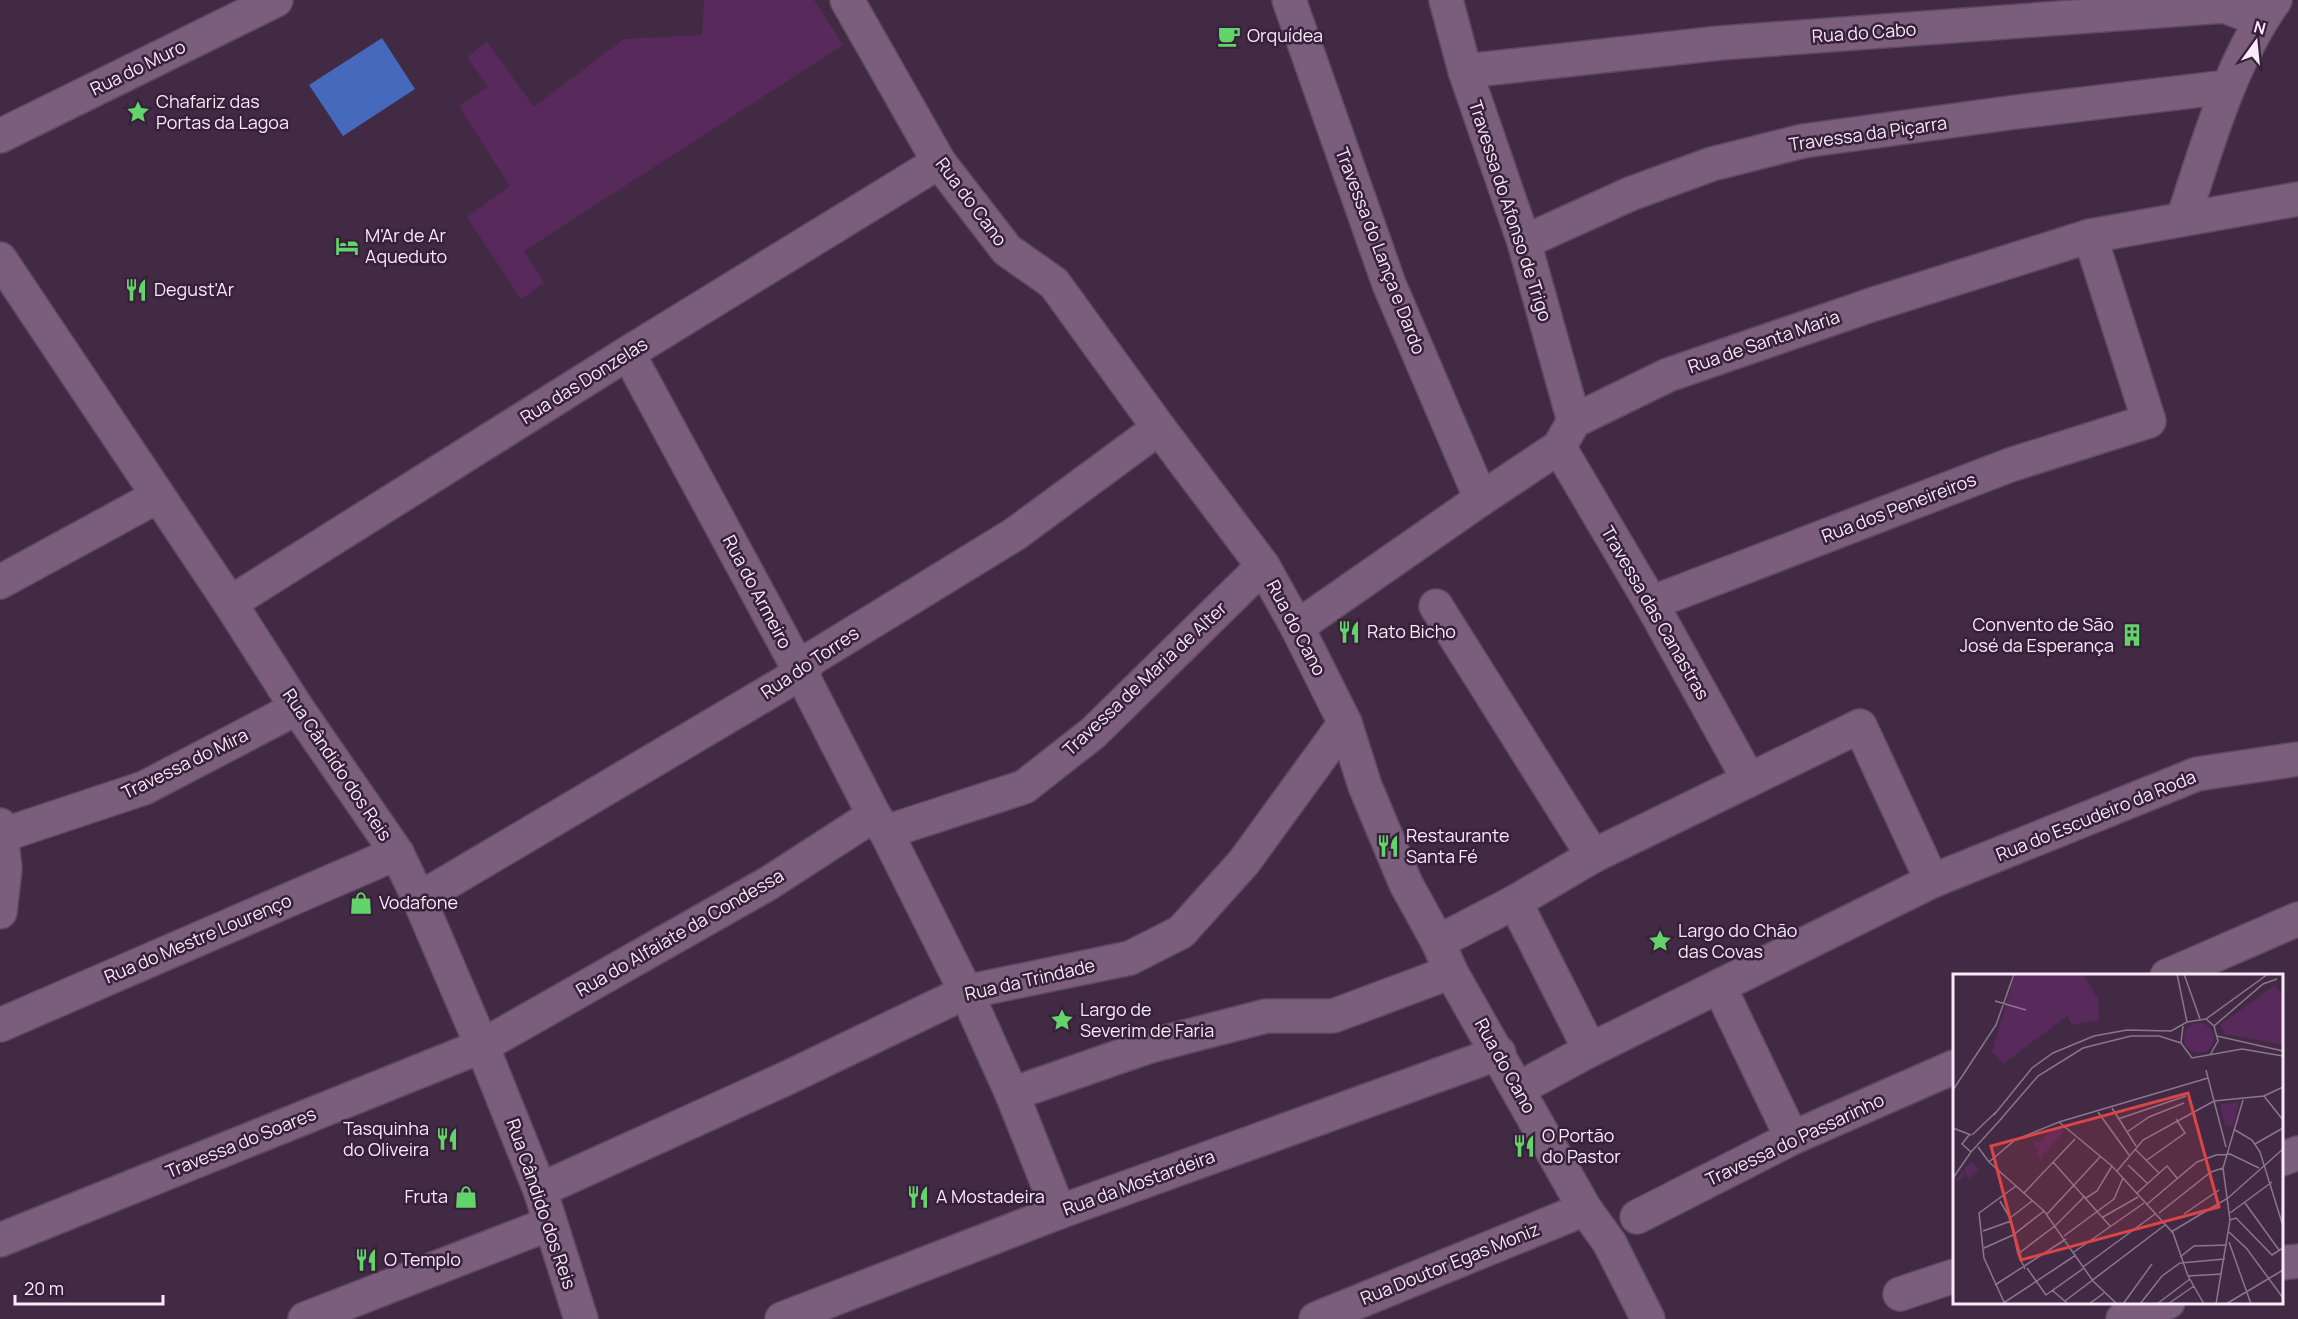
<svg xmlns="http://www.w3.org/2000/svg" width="2298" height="1319" font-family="Manrope,sans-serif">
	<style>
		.green { fill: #572a5b }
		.water { fill: #4569bb }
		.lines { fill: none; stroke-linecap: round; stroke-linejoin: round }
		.minor-casing { stroke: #5e4960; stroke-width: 36 }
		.minor { stroke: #7a5e7b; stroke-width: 33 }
		.labels { text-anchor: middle; stroke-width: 5; stroke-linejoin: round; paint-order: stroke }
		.street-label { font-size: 18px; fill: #f9e9f9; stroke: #372039 }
		.poi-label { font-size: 18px; fill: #f9e9f9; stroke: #372039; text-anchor: start }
		.inset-road { fill: none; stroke: #8b768c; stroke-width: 1.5 }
		.view { fill: #db4547; fill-opacity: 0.15; stroke: #db4547; stroke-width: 3 }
		.inset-edge { fill: none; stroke: #f9e9f9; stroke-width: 3 }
	</style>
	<rect width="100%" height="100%" fill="#422a44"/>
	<path class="green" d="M704 0H814L843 45 524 251 544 283 521 299 467 217 510 186 459 106 488 87 467 57 487 42 534 107 624 39 702 35Z"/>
	<path class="water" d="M382 38 415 89 343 136 309 85Z"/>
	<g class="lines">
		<g class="minor-casing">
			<g id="minor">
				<path d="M847 0 939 162 1007 250 1054 283 1159 428 1263 566 1297 627 1345 723 1365 786 1406 884 1438 942 1451 972 1585 1209 1609 1242 1648 1319"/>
				<path d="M1289 0 1389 284 1481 499"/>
				<path d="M1446 0 1465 71 1524 242 1574 421"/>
				<path d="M1465 71 1720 43 2224 6 2261 20"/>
				<path d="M0 136 276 0"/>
				<path d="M2183 219C2208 144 2229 65 2275 0"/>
				<path d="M1524 242 1630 194 1712 164 1803 141 2016 112 2227 87"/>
				<path d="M0 259 230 603 297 708 397 853 419 899 482 1046 540 1190 581 1319"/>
				<path d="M628 353 801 673 874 815 886 832 966 992 1012 1094 1059 1212"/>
				<path d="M1559 447 1651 603 1749 780"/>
				<path d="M0 582 158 496"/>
				<path d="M230 603 628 353 939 162"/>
				<path d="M1651 603 2010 465 2149 421 2090 236"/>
				<path d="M1436 606 1593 856"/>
				<path d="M1297 627 1481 499 1559 447 1574 421 1668 375 1874 304 2090 236 2298 199"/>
				<path d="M0 825 5 869 0 912"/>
				<path d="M886 832 1024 787 1093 733 1263 566"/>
				<path d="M3 835 144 788 297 708"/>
				<path d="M419 899 801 673 811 659 1015 534 1159 428"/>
				<path d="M1515 902 1590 1050"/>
				<path d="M1438 942 1515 902 1593 856 1860 726 1932 881"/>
				<path d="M2167 976 2298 919"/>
				<path d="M1719 986 1792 1138"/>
				<path d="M0 1025 397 853"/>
				<path d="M1518 1089 1590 1050 1932 881 2197 774 2298 759"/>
				<path d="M1012 1094 1150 1046 1266 1016H1333L1451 972"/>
				<path d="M2282 1159 2298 1153"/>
				<path d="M540 1190 787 1078 966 992 1130 958 1181 932 1244 862 1345 723"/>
				<path d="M1637 1217 1792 1138 1954 1067"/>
				<path d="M0 1240 482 1046 769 883 874 815"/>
				<path d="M2282 1263 2298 1261"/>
				<path d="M1900 1294 1954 1276"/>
				<path d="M305 1319 549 1224"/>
				<path d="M782 1319 1059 1212 1499 1053"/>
				<path d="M1316 1319 1585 1209"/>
				<path d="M2123 1319 2168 1302"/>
			</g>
		</g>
		<use href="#minor" class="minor"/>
	</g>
	<defs>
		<g id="cafe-bare" transform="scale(1.8)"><path d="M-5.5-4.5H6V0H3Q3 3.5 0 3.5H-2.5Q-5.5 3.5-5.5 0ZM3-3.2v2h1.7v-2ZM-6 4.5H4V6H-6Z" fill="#63d469" stroke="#372039" stroke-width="2.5" paint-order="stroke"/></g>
		<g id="sight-bare" transform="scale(1.8)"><path d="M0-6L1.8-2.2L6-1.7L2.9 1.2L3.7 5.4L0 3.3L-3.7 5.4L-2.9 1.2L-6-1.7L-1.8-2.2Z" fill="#63d469" stroke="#372039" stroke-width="2.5" paint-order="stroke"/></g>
		<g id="hotel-bare" transform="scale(1.8)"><path d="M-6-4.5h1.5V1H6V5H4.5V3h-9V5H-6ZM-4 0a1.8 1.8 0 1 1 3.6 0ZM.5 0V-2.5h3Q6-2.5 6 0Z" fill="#63d469" stroke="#372039" stroke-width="2.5" paint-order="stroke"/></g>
		<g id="restaurant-bare" transform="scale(1.8)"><path d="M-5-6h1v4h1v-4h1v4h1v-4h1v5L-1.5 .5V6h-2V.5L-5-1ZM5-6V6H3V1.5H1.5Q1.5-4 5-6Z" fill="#63d469" stroke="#372039" stroke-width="2.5" paint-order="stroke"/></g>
		<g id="building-bare" transform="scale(1.8)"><path d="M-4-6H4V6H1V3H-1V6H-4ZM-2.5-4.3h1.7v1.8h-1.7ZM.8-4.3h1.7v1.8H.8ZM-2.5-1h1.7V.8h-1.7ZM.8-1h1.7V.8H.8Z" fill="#63d469" stroke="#372039" stroke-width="2.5" paint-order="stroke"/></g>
		<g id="shop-bare" transform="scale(1.8)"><path d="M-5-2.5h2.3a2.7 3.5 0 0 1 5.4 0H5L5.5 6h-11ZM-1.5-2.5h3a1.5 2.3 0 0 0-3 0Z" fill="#63d469" stroke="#372039" stroke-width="2.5" paint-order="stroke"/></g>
	</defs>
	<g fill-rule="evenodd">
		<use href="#cafe-bare" x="1229" y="36"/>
		<use href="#sight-bare" x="138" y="112"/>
		<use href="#hotel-bare" x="347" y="246"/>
		<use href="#restaurant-bare" x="136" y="290"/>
		<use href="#restaurant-bare" x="1349" y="632"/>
		<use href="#building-bare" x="2132" y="635"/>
		<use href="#restaurant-bare" x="1388" y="846"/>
		<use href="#shop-bare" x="361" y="903"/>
		<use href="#sight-bare" x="1660" y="941"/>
		<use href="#sight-bare" x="1062" y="1020"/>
		<use href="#restaurant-bare" x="447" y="1139"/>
		<use href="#restaurant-bare" x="1524" y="1146"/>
		<use href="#shop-bare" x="466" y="1197"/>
		<use href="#restaurant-bare" x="918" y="1197"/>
		<use href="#restaurant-bare" x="366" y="1260"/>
	</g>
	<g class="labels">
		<g class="street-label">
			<text transform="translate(1864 33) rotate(-4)" y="6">Rua do Cabo</text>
			<text transform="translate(138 68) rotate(-26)" y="6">Rua do Muro</text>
			<text transform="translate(1868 134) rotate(-8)" y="6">Travessa da Piçarra</text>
			<text transform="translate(971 202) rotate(53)" y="6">Rua do Cano</text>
			<text transform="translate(1510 211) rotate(72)" y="6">Travessa do Afonso de Trigo</text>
			<text transform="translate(1380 251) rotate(69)" y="6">Travessa do Lança e Dardo</text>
			<text transform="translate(1764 342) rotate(-19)" y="6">Rua de Santa Maria</text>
			<text transform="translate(584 381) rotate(-32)" y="6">Rua das Donzelas</text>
			<text transform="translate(1899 508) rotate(-21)" y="6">Rua dos Peneireiros</text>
			<text transform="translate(757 592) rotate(62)" y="6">Rua do Armeiro</text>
			<text transform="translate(1655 613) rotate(60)" y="6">Travessa das Canastras</text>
			<text transform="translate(1296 628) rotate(62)" y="6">Rua do Cano</text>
			<text transform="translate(810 663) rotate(-34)" y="6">Rua do Torres</text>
			<text transform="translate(1145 679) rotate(-43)" y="6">Travessa de Maria de Alter</text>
			<text transform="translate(185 764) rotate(-26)" y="6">Travessa do Mira</text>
			<text transform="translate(337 765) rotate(56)" y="6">Rua Cândido dos Reis</text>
			<text transform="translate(2096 816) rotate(-22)" y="6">Rua do Escudeiro da Roda</text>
			<text transform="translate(680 933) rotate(-30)" y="6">Rua do Alfaiate da Condessa</text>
			<text transform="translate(198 939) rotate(-23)" y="6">Rua do Mestre Lourenço</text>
			<text transform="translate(1030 980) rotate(-13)" y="6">Rua da Trindade</text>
			<text transform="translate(1505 1066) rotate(61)" y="6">Rua do Cano</text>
			<text transform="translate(1795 1140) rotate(-25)" y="6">Travessa do Passarinho</text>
			<text transform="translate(241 1143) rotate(-22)" y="6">Travessa do Soares</text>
			<text transform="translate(1139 1183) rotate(-20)" y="6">Rua da Mostardeira</text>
			<text transform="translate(541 1204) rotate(71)" y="6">Rua Cândido dos Reis</text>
			<text transform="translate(1450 1264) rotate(-22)" y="6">Rua Doutor Egas Moniz</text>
		</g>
		<g class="poi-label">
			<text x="1247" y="42">Orquídea</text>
			<text x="156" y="108">Chafariz das<tspan x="156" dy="21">Portas da Lagoa</tspan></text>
			<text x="365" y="242">M'Ar de Ar<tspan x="365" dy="21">Aqueduto</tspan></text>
			<text x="154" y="296">Degust'Ar</text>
			<text x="2114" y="631" text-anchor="end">Convento de São<tspan x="2114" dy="21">José da Esperança</tspan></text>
			<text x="1367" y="638">Rato Bicho</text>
			<text x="1406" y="842">Restaurante<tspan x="1406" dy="21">Santa Fé</tspan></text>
			<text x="379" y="909">Vodafone</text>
			<text x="1678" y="937">Largo do Chão<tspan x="1678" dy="21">das Covas</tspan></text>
			<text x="1080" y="1016">Largo de<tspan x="1080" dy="21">Severim de Faria</tspan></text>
			<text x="429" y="1135" text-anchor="end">Tasquinha<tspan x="429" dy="21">do Oliveira</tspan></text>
			<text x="1542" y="1142">O Portão<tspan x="1542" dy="21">do Pastor</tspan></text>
			<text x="448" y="1203" text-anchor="end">Fruta</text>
			<text x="936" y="1203">A Mostadeira</text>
			<text x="384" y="1266">O Templo</text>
		</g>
	</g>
	<g transform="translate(1953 974)">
		<rect width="330" height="330" fill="#422a44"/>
		<path d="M62 0H130L145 25 146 46 119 51 114 42 50 90 39 78ZM322 11 330 22V71L272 60 267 51ZM231 64a15 15 0 1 1 30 0a15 15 0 1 1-30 0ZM286 128 280 153 272 151 267 130ZM107 153 111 157 89 182V186L83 180 86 177 79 167 86 169 98 156ZM18 188 26 195 15 205 11 195V203L2 208 11 195Z" fill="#572a5b"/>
		<path class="inset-road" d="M224 0 234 48M231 0 247 45M42 27 73 36M253 45 315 0M230 52 228 69 239 84 289 75 330 82M261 52 310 10 324 5M264 62 330 77M253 96 273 173M0 116 43 51 61 0M311 122 330 146M261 127 311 122 330 113M159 134 183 172M145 138 176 181M41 141 79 94 100 79 141 62 174 56 218 57 234 48 253 45 261 52 265 67 257 81M165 145 233 122M47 146 85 102 130 74 178 62H206L228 69M106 148 159 192 220 259 235 302 251 330M0 154 18 161M282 156 299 166 307 178 330 252M174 158 196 143 231 129M16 161 9 170 18 178 49 144M19 161 43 138M302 170 330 154M25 173 36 188 91 237 140 307 164 330M182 175 206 199M194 186 232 159 223 145M36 188 62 166 106 148 255 104M100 188 157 252M175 191 194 209M164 197 190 166 261 127M0 204 18 178M71 219 122 165M183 220 214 192 224 204M133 224 144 217 159 192M47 227 57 244 65 280 72 295M292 229 326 276M193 231 244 188 263 181 277 180 306 194M206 239 258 198 270 194M277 239 319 208M94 240 147 183M231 240 266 216M150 243 185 223M57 244 79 227M277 246 283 244 319 281 330 274M30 257 58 247M218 258 275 224 330 175M276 258 294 275 330 324M111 262 161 225 170 204M276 268 298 330M31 274 60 261 91 237M121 278 191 229M65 280 103 251 132 222M227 283 241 272 274 271M130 293 202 240M74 294 93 321 131 294M235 302 269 300M42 311 113 265M99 316 114 329M112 327 212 251M51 328 31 284 26 239 63 212M49 330 123 281M136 330 151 319M170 330 199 290M187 330 209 302 227 289 272 285M204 330 237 305M215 330 241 312M263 330 277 246 270 194 290 126M273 330 330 296"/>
		<path class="view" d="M235 119 266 233 68 286 38 172Z"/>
		<rect width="330" height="330" class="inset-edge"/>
	</g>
	<g transform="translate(2256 42) rotate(15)" stroke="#372039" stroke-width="4.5" paint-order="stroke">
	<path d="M0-4.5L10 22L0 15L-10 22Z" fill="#f9e9f9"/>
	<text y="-9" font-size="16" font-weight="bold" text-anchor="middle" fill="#f9e9f9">N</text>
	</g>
	<path d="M15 1295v9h148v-9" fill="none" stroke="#f9e9f9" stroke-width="3"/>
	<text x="24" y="1295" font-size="18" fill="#f9e9f9" stroke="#372039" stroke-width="4.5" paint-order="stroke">20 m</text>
</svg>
